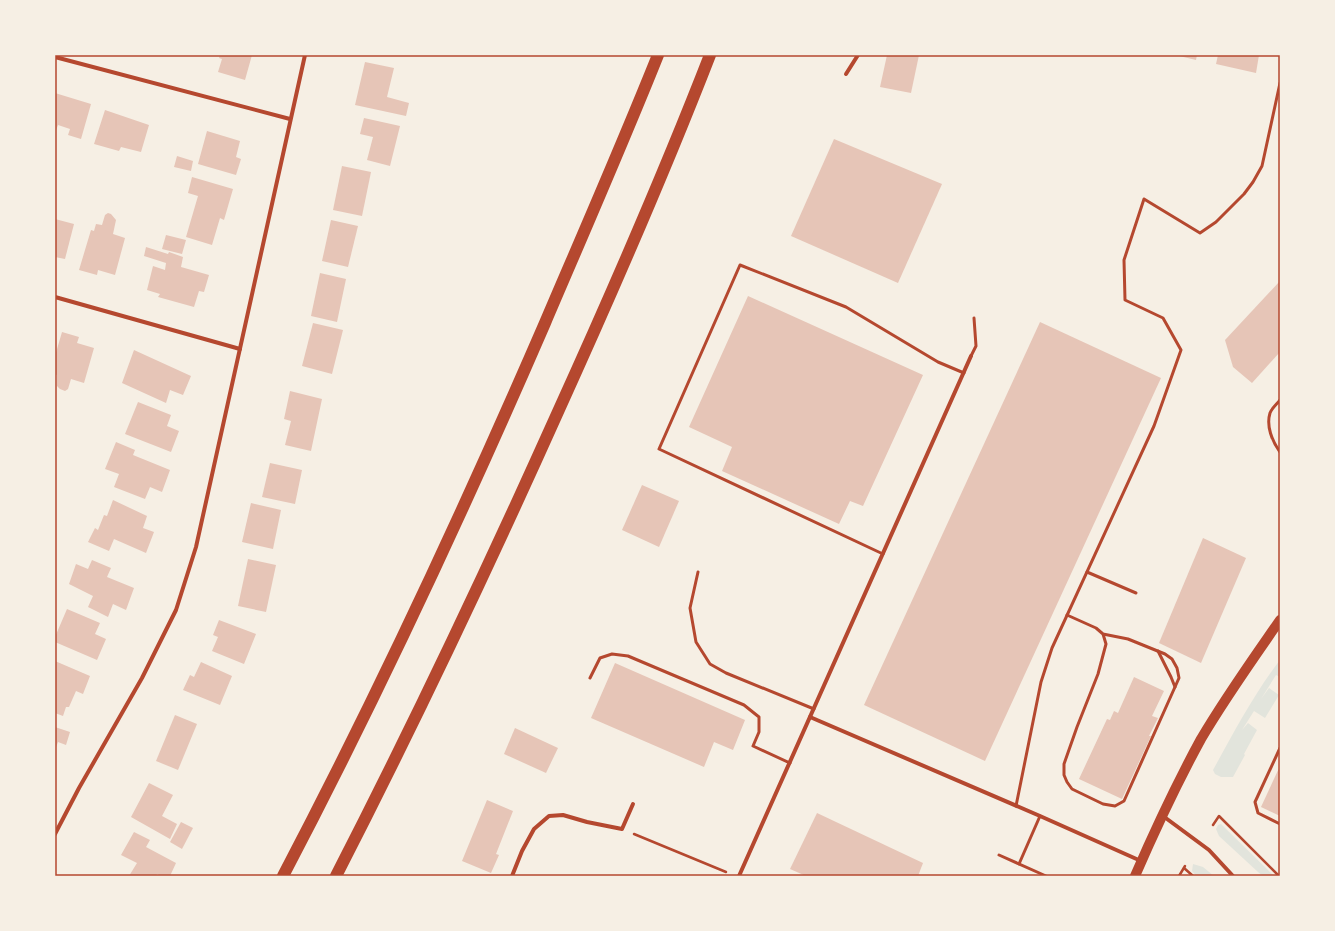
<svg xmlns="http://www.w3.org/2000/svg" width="1335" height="931" font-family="'Work Sans',sans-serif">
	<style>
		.green { fill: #e2e4dc }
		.building { fill: #e6c5b7 }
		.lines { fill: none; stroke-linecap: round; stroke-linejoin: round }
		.path { stroke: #b5482f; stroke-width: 2.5 }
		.service { stroke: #b5482f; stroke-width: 3 }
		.minor { stroke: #b5482f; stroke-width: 4 }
		.primary { stroke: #b5482f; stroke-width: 10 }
		.motorway { stroke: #b5482f; stroke-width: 12 }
		.neatline { fill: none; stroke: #b5482f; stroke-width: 1.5 }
	</style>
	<rect width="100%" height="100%" fill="#f6efe4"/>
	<g class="green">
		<path d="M1280 660V677L1276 675 1261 699 1269 688 1279 695 1265 718 1254 711 1242 730 1248 723 1257 730 1244 754 1245 755 1233 777H1221L1215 774 1213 770C1234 732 1254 694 1280 660Z"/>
		<path d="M1221 824 1274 876H1263L1258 872 1219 836 1216 829 1218 825Z"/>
		<path d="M1193 864 1203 867 1214 876H1196L1192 871Z"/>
	</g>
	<g class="building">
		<path d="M220 55H252L245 80 218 72 222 59 219 58Z"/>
		<path d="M887 55H919L911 93 880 87Z"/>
		<path d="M1175 55H1197L1196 60Z"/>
		<path d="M1218 55H1259L1256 73 1216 64Z"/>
		<path d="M365 62 394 68 387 97 409 103 406 116 355 105Z"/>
		<path d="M55 93 91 104 81 139 68 135 70 129 58 125 55 133Z"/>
		<path d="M105 110 149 125 141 152 121 147 119 151 94 144Z"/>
		<path d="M364 118 400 126 390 166 367 160 373 137 360 134Z"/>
		<path d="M207 131 240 141 236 157 241 159 236 175 198 164Z"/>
		<path d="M834 139 942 184 898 283 791 236Z"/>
		<path d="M177 156 193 161 191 171 174 167Z"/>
		<path d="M342 166 371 172 362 216 333 210Z"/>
		<path d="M192 177 233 189 224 220 220 218 212 245 186 237 198 196 188 193Z"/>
		<path d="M108 213 111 214 116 220 113 234 125 238 115 275 98 270 97 275 79 270 91 230 94 231 96 224 102 225 105 215Z"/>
		<path d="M55 219 74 224 65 259 55 257Z"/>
		<path d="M331 220 358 226 348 267 322 261Z"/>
		<path d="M166 235 186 240 182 254 162 249Z"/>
		<path d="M146 247 168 254 169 252 183 257 181 267 209 275 204 292 199 291 194 307 158 297 160 294 147 290 153 266 165 270 166 263 144 256Z"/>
		<path d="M320 273 346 279 337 322 311 316Z"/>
		<path d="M1280 281V352L1252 383 1233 367 1225 340Z"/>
		<path d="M748 296 923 375 863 506 850 501 839 524 722 471 732 447 689 427Z"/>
		<path d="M1040 322 1161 378 985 761 864 705Z"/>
		<path d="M313 323 343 330 332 374 302 366Z"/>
		<path d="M62 332 79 337 77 343 94 348 84 383 71 379 68 389 65 391 60 389 57 386V375L55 374V356Z"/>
		<path d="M134 350 191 376 183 395 170 390 166 403 122 383Z"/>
		<path d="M290 391 322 399 311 451 285 445 291 421 284 419Z"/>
		<path d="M138 402 171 415 167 426 179 431 171 452 125 434Z"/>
		<path d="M116 442 135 450 133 455 170 470 162 492 150 487 145 499 114 487 119 474 105 469Z"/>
		<path d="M270 463 302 470 295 504 262 497Z"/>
		<path d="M642 485 679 501 659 547 622 530Z"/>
		<path d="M113 500 147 516 143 528 154 532 146 553 114 539 109 551 88 542 95 528 98 530 104 515 107 516Z"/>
		<path d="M251 503 281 510 273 549 242 542Z"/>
		<path d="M1203 538 1246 558 1201 663 1159 643Z"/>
		<path d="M248 559 276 565 266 612 238 606Z"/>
		<path d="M92 560 111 568 107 577 134 588 126 610 113 604 108 617 88 607 93 596 69 584 76 564 88 569Z"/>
		<path d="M67 609 100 623 95 634 106 639 97 660 55 642V637Z"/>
		<path d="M219 620 256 634 244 664 212 651 218 637 213 635Z"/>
		<path d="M55 661 90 676 83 694 76 691 69 707H66L63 716 55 713Z"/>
		<path d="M201 662 232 676 220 705 183 690 190 675 194 677Z"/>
		<path d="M615 663 745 720 733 750 714 742 704 767 591 718Z"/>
		<path d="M1134 677 1164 691 1152 716 1158 718 1149 736H1151L1122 799 1079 779 1107 719 1110 720 1114 711 1118 713Z"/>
		<path d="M175 715 197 724 178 770 156 761Z"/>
		<path d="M55 727 70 732 66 745 58 742 55 750Z"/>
		<path d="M515 728 558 748 546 773 504 754Z"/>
		<path d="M1280 766V816L1261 807Z"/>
		<path d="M149 783 173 795 162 816 177 824 170 839 131 817Z"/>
		<path d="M487 800 513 811 496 854 499 855 491 873 462 861Z"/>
		<path d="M817 813 923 863 918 876H806L790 869Z"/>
		<path d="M181 822 193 828 182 849 170 842Z"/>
		<path d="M134 832 150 840 146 847 176 863 170 876H161L157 874 156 876H129L137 863 121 855Z"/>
	</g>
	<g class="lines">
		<g class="path">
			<path d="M1213 825 1219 816 1279 876"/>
			<path d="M634 834 726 872"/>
			<path d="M1184 868 1193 876"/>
			<path d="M1179 876 1185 866"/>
		</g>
		<g class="service">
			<path d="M971 356 976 346 974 318"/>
			<path d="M1280 400C1277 404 1272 408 1270 413 1266 426 1272 441 1280 452"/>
			<path d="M883 554 659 449 740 265 846 307 938 362 964 373"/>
			<path d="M698 572 690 608 696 642 710 664 726 673 814 709"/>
			<path d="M1087 572 1136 593"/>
			<path d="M1067 615 1096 628 1103 634 1106 644 1098 674 1077 727 1064 764V775L1067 782 1072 789 1103 804 1115 806 1124 801 1179 678 1177 668 1172 659 1165 654 1128 639 1103 634"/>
			<path d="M1158 651 1171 677 1175 687"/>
			<path d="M590 678 600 658 612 654 628 656 744 705 759 717V732L753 746 790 763"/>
			<path d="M1280 748 1255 802 1258 813 1280 824"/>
			<path d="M1016 806 1041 682 1052 648 1154 426 1181 350 1163 318 1125 300 1124 260 1144 199 1200 233 1216 222 1244 194 1253 182 1262 166 1280 83"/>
			<path d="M999 855 1046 876"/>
			<path d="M1019 864 1040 816"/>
		</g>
		<g class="minor">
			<path d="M55 57 290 119"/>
			<path d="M846 74 858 55"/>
			<path d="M55 297 240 349"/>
			<path d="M810 717 1040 816 1141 861"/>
			<path d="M1163 816 1209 850 1233 876"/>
			<path d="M55 834 79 788 142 678 176 610 196 547 305 55"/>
			<path d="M512 876 522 851 534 829 549 816 563 815 587 822 622 829 633 804"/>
			<path d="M739 876 971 356"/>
		</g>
		<path class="primary" d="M1135 876C1155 830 1177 783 1201 739 1225 698 1253 659 1280 620"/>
		<g class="motorway">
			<path d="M283 876C378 695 464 510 545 323 583 234 622 145 658 55"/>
			<path d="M336 876C414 724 487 570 557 414 611 295 663 176 710 55"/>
		</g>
	</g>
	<rect width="1335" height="931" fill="none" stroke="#f6efe4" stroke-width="112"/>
	<rect x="56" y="56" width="1223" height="819" class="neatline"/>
</svg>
